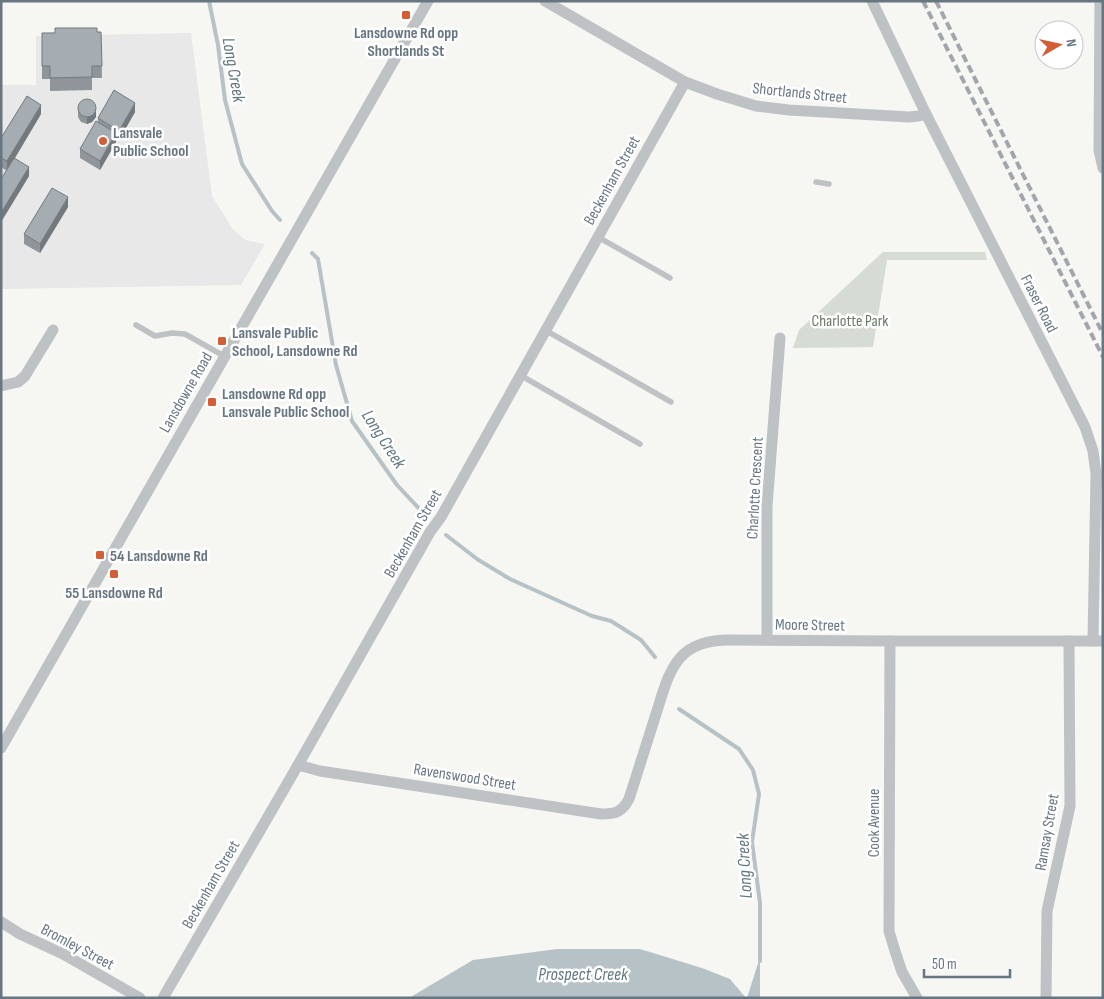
<svg xmlns="http://www.w3.org/2000/svg" width="1104" height="999" font-family="'Sofia Sans Condensed',sans-serif">
	<style>
		.built { fill: #e7e8e7 }
		.green { fill: #d6dbd3 }
		.water { fill: #b7c2c6 }
		.lines { fill: none; stroke-linecap: round; stroke-linejoin: round }
		.stream { stroke: #b7c2c6; stroke-width: 4 }
		.service { stroke: #bec2c5; stroke-width: 5.5 }
		.minor { stroke: #bec2c5; stroke-width: 11 }
		.rail { stroke: #a0a6ab; stroke-width: 4; stroke-dasharray: 8 4; stroke-linecap: butt }
		.wall { fill: #8f9599 }
		.shaded-wall { fill: #74797d }
		.building { fill: #a6adb2; stroke: #74797d }
		.poi-dot { fill: #d45d36; stroke: #fff; stroke-width: 2 }
		.labels { text-anchor: middle; stroke-width: 5; stroke-linejoin: round; paint-order: stroke }
		.poi-label { font-size: 16px; font-weight: bold; fill: #687682; stroke: #fff; text-anchor: start }
		.street-label { font-size: 16px; fill: #687682; stroke: #fff }
		.park-label { font-size: 16px; fill: #6a7a66; stroke: #fff }
		.water-label { font-size: 18px; font-style: italic; fill: #63777e; stroke: #fff }
	</style>
	<rect width="100%" height="100%" fill="#f6f6f3"/>
	<path class="built" d="M191 33 212 196 232 228 245 240 265 244 241 285 1 289V85H36V36Z"/>
	<path class="green" d="M883 252H985L987 260H887L873 347 793 348 799 330Z"/>
	<g class="water">
		<path d="M557 949H640L702 968 730 979 746 998H409L473 960Z"/>
		<path d="M760 957V998H747Z"/>
	</g>
	<g class="lines">
		<g class="stream">
			<path d="M209 1 218 45 225 100 242 164 272 211 280 220"/>
			<path d="M312 253 318 259 336 365 352 421 397 485 425 515"/>
			<path d="M446 535 477 559 510 579 592 616 611 621 641 640 655 657"/>
			<path d="M679 709 739 749 753 770 759 794 752 842 760 903V961"/>
		</g>
		<g class="service">
			<path d="M816 182 829 184"/>
			<path d="M598 237 670 278"/>
			<path d="M136 325 155 336 172 333 185 334 224 356"/>
			<path d="M545 330 671 402"/>
			<path d="M520 375 640 444"/>
		</g>
		<g class="minor">
			<path d="M545 1 685 82 717 94 756 106 789 110 909 117 919 116 926 114"/>
			<path d="M872 1 926 114 1085 427 1093 451 1096 474 1093 641"/>
			<path d="M1100 1 1099 150 1103 168"/>
			<path d="M1 386 18 382 25 376 53 330"/>
			<path d="M767 640V506L780 338"/>
			<path d="M890 641 889 931 895 951 902 972 917 998"/>
			<path d="M1 748 428 1"/>
			<path d="M298 765 320 771 601 814C616 814 622 812 629 799 638 771 647 743 656 714 662 696 667 673 680 658 692 644 711 640 729 640L890 641H1103"/>
			<path d="M1 922 20 934 63 954 140 998"/>
			<path d="M163 998 298 765 430 532 441 517 685 82"/>
			<path d="M1046 998 1047 911 1070 806 1069 641"/>
		</g>
		<g class="rail">
			<path d="M923 1 1103 357"/>
			<path d="M936 1 1103 334"/>
		</g>
	</g>
	<g class="wall">
		<path d="M101 32 102 78H92V90L50 91V79H42V33Z"/>
		<path d="M78 110 96 117 92 122 87 124 81 122 78 117Z"/>
		<path d="M135 112 119 140 116 139V142L100 170 80 158V149L98 122V118Z"/>
		<path d="M41 114 15 158 29 176 1 222V179L7 171 1 167V138Z"/>
		<path d="M68 207 40 253 24 244V234Z"/>
	</g>
	<g class="shaded-wall">
		<path d="M135 103V112L119 140V131Z"/>
		<path d="M41 105V114L7 171V161Z"/>
		<path d="M96 111V117L92 122 87 124V118Z"/>
		<path d="M116 133V142L100 170V161Z"/>
		<path d="M29 167V176L1 222V213Z"/>
		<path d="M68 197V207L40 253V244Z"/>
	</g>
	<g class="building">
		<path d="M55 28H97V32H101L102 66H92V77L50 78V66H42V33H55Z"/>
		<path d="M114 90 135 103 119 131 98 118Z"/>
		<path d="M27 96 41 105 7 161 1 158V138Z"/>
		<circle cx="87" cy="108" r="9"/>
		<path d="M96 121 116 133 100 161 80 149Z"/>
		<path d="M14 158 29 167 1 213V179Z"/>
		<path d="M52 188 68 197 40 244 24 234Z"/>
	</g>
	<g class="poi-dot">
		<rect x="401" y="10" width="10" height="10" rx="2.5"/>
		<circle cx="103" cy="141" r="5"/>
		<rect x="217" y="336" width="10" height="10" rx="2.5"/>
		<rect x="207" y="397" width="10" height="10" rx="2.5"/>
		<rect x="95" y="550" width="10" height="10" rx="2.5"/>
		<rect x="109" y="569" width="10" height="10" rx="2.5"/>
	</g>
	<g class="labels">
		<g class="poi-label">
			<text x="406" y="38" text-anchor="middle">Lansdowne Rd opp<tspan x="406" dy="18">Shortlands St</tspan></text>
			<text x="113" y="138">Lansvale<tspan x="113" dy="18">Public School</tspan></text>
			<text x="232" y="338">Lansvale Public<tspan x="232" dy="18">School, Lansdowne Rd</tspan></text>
			<text x="222" y="399">Lansdowne Rd opp<tspan x="222" dy="18">Lansvale Public School</tspan></text>
			<text x="110" y="561">54 Lansdowne Rd</text>
			<text x="114" y="598" text-anchor="middle">55 Lansdowne Rd</text>
		</g>
		<g class="street-label">
			<text transform="translate(800 92) rotate(6)" y="6">Shortlands Street</text>
			<text transform="translate(611 180) rotate(-61)" y="6">Beckenham Street</text>
			<text transform="translate(1040 303) rotate(63)" y="6">Fraser Road</text>
			<text transform="translate(185 392) rotate(-60)" y="6">Lansdowne Road</text>
			<text transform="translate(754 488) rotate(-87)" y="6">Charlotte Crescent</text>
			<text transform="translate(412 533) rotate(-60)" y="6">Beckenham Street</text>
			<text transform="translate(810 624) rotate(1)" y="6">Moore Street</text>
			<text transform="translate(465 776) rotate(9)" y="6">Ravenswood Street</text>
			<text transform="translate(873 823) rotate(-90)" y="6">Cook Avenue</text>
			<text transform="translate(1046 832) rotate(-80)" y="6">Ramsay Street</text>
			<text transform="translate(210 884) rotate(-60)" y="6">Beckenham Street</text>
			<text transform="translate(78 946) rotate(28)" y="6">Bromley Street</text>
		</g>
		<g class="park-label">
			<text x="850" y="326">Charlotte Park</text>
		</g>
		<g class="water-label">
			<text transform="translate(234 70) rotate(80)" y="6">Long Creek</text>
			<text transform="translate(384 439) rotate(57)" y="6">Long Creek</text>
			<text transform="translate(744 866) rotate(-93)" y="6">Long Creek</text>
			<text x="583" y="980">Prospect Creek</text>
		</g>
	</g>
	<rect width="1104" height="999" fill="none" stroke="#687682" stroke-width="5"/>
	<g transform="translate(1059 45) rotate(81)"><circle r="24" fill="#ffffff" stroke="#c3c8cd"/>
	<path d="M0-4L9 19L0 12L-9 19Z" fill="#d45d36"/>
	<text y="-8" font-size="14" font-weight="bold" text-anchor="middle" fill="#687682">N</text>
	</g>
	<path d="M924 969v8h86v-8" fill="none" stroke="#687682" stroke-width="2.5"/>
	<text x="932" y="969" font-size="15" fill="#687682" stroke="#ffffff" stroke-width="4" paint-order="stroke">50 m</text>
</svg>
